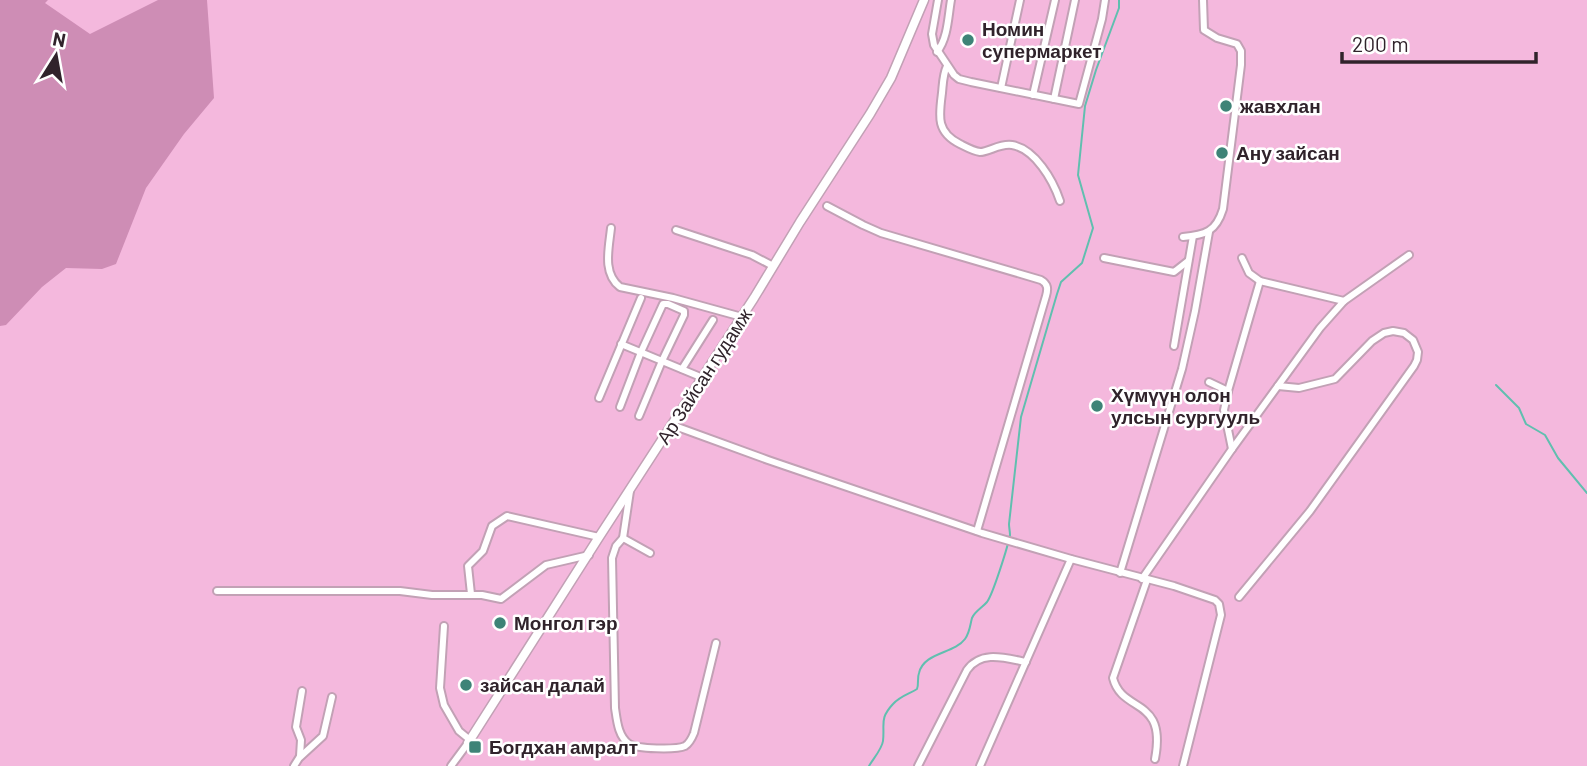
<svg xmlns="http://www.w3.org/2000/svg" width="1587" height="766" font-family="Barlow,sans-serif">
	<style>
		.green { fill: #f4b8dd }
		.forest { fill: #ce8db5 }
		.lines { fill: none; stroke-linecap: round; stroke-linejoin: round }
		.stream { stroke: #60bfaf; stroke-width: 2 }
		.minor-casing { stroke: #c2a1b5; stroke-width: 10 }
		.tertiary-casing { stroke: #c2a1b5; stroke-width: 11 }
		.minor { stroke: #fff; stroke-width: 6 }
		.tertiary { stroke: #fff; stroke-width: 8 }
		.poi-dot { fill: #3e8377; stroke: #fff; stroke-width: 2.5 }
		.labels { text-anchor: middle; stroke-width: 5; stroke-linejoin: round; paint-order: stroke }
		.poi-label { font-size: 19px; font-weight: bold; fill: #30232b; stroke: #fff; text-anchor: start }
		.street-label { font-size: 19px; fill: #30232b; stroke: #fff }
	</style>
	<rect width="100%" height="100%" fill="#fde0f1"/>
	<rect class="green" x="0" y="0" width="1587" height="766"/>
	<path class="forest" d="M0 0H48L45 3 90 34 158 0H207L214 98 184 134 146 188 116 264 102 269 66 268 42 287 6 325 0 326Z"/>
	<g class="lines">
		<g class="stream">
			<path d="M1496 385 1519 408 1526 424 1545 435 1558 458 1587 493"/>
			<path d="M869 766C873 759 882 749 883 741 885 724 879 719 893 704 900 696 909 694 917 689 919 684 917 678 919 673 924 652 954 654 965 639 970 632 970 625 972 618 975 611 982 608 987 602 993 594 1008 546 1010 535 1010 531 1009 528 1009 524L1021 417 1057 294 1061 282 1082 263 1093 228 1078 175 1085 106 1096 70 1119 8V0"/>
		</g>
		<g class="minor-casing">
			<g id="minor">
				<path d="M938 0 932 34 934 45 954 75 959 79 971 82 1079 104 1102 19 1105 0"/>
				<path d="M937 52C948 38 948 17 951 0"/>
				<path d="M947 66C943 74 943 83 942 93 939 116 936 132 960 144 966 147 973 151 980 152 989 152 1000 143 1012 145 1035 149 1053 180 1060 201"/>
				<path d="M1001 88 1020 0"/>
				<path d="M1033 95 1055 0"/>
				<path d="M1054 99 1075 0"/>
				<path d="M827 206 863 225 881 233 1041 280C1048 284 1048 289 1046 296L977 531"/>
				<path d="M611 228C609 248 602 273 620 287L673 298 742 317"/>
				<path d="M676 230 752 255 773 266"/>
				<path d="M1183 237C1205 235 1216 232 1223 209L1241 65V51L1237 44 1217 38 1204 30 1203 0"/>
				<path d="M1104 258 1174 272 1188 261"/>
				<path d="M1242 258 1249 273 1260 281"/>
				<path d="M621 344 703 378"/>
				<path d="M1174 346 1193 236"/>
				<path d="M682 369 713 320"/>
				<path d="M1209 382 1228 391"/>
				<path d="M599 398 641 298"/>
				<path d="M620 407 641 352 663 304H668L684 311V315L662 361 639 416"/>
				<path d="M672 425 768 460 982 533 1071 559 1174 586 1215 600 1219 604 1221 615 1183 766"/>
				<path d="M1232 449 1224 410 1228 391 1260 281 1344 301"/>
				<path d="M630 491 623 538 650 553"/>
				<path d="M623 538 616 546 612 558 615 708C617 721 618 736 629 744 637 749 676 750 685 746 690 743 692 738 694 733L716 643"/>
				<path d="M1120 573 1182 369 1195 311 1209 232"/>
				<path d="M1142 579 1232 449 1320 328 1344 301 1409 255"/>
				<path d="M1147 580 1113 678C1122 714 1167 696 1155 759"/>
				<path d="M217 591H400L432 595H482L501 599 546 565 589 555"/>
				<path d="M471 594 468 566 483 551 492 526 507 516 599 537"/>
				<path d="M1239 597 1310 511 1414 366 1417 360 1418 352 1413 340 1404 333 1393 331 1384 333 1372 341 1335 379 1299 388 1278 386"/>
				<path d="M444 626 440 688 444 705 459 731 470 740"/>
				<path d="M300 756 301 740 296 727 302 691"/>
				<path d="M294 766 299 758 323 736 332 697"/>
				<path d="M451 766 468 743"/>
				<path d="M918 766 967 670C981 650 1005 658 1026 662"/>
				<path d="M980 766 1071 559"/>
			</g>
		</g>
		<g class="tertiary-casing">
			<path id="tertiary" d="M468 743 599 537 754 298 800 222 870 114 891 78 924 0"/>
		</g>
		<use href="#minor" class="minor"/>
		<use href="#tertiary" class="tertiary"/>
	</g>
	<g class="poi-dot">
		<circle cx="968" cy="40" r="7"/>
		<circle cx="1226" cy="106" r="7"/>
		<circle cx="1222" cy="153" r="7"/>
		<circle cx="1097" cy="406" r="7"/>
		<circle cx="500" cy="623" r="7"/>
		<circle cx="466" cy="685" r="7"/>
		<rect x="468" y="740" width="14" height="14" rx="3.5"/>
	</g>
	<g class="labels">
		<g class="poi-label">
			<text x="982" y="36">Номин<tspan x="982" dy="22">супермаркет</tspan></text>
			<text x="1240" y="113">жавхлан</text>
			<text x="1236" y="160">Ану зайсан</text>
			<text x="1111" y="402">Хүмүүн олон<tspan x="1111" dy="22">улсын сургууль</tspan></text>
			<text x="514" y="630">Монгол гэр</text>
			<text x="480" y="692">зайсан далай</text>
			<text x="489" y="754">Богдхан амралт</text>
		</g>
		<g class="street-label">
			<text transform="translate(704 376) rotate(-57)" y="7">Ар Зайсан гудамж</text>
		</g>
	</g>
	<g transform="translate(56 56) rotate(11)" stroke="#ffffff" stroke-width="5" paint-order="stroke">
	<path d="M0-5L12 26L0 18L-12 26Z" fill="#30232b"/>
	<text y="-10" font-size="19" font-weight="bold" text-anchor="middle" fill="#30232b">N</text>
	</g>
	<path d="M1342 52v10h194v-10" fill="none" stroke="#30232b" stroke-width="3.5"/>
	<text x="1352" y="52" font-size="21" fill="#30232b" stroke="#ffffff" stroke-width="5" paint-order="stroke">200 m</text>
</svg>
